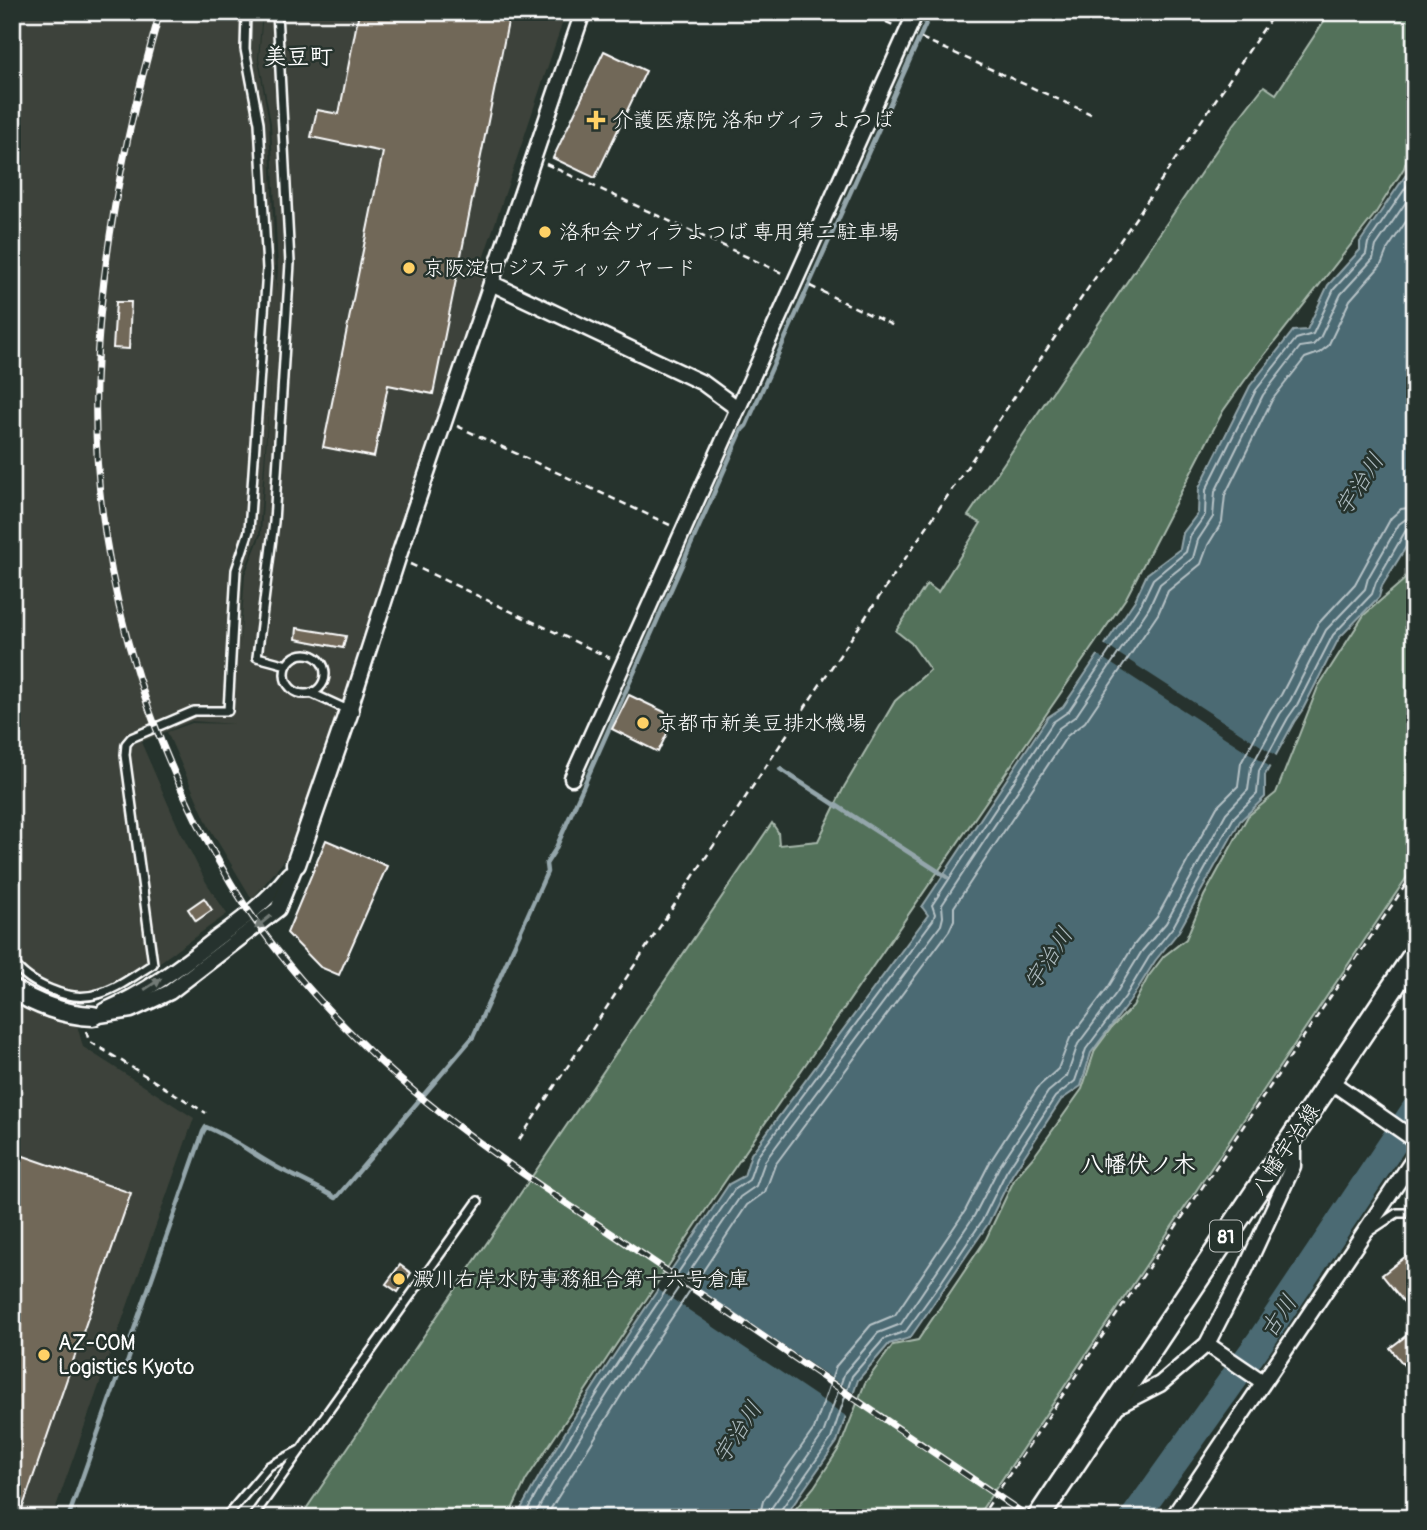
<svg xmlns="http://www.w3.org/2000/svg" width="1427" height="1530" font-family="Pangolin,'Klee One',sans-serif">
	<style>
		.built { fill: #3c433a; fill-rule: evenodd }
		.green { fill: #52715a; stroke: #a8b8ac; stroke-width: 2 }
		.water { fill: #4c6a73; stroke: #94a6ab; stroke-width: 2 }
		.pier { fill: #26332d }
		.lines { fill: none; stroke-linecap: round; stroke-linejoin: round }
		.shore { stroke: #b7c3c7; stroke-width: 2 }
		.stream { stroke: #94a6ab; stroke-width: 4.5 }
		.river { stroke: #4c6a73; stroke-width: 28 }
		.building { fill: #716759; stroke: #fff; stroke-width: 2 }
		.service-casing { stroke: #fff; stroke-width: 12 }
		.minor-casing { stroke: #fff; stroke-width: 19 }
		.tertiary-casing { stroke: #fff; stroke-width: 23 }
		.primary-casing { stroke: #fff; stroke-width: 26 }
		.path { stroke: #fff; stroke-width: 2.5; stroke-dasharray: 7 5; stroke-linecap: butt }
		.service { stroke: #26332d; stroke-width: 7 }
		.minor { stroke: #26332d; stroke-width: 14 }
		.tertiary { stroke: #26332d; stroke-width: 18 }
		.primary { stroke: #26332d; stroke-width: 21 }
		.rail-casing { stroke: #fff; stroke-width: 7 }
		.rail { stroke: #26332d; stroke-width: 4.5; stroke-dasharray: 13; stroke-linecap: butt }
		.oneway { fill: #727a76 }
		.poi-dot { fill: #ffd166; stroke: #26332d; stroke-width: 2.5 }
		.labels { text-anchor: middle; stroke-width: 5; stroke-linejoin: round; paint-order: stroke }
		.shield { fill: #26332d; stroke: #bec2c0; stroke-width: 2 }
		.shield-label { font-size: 19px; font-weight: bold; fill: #fff }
		.poi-label { font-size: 21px; fill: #fff; stroke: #26332d; text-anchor: start }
		.street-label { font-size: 21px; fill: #fff; stroke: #26332d }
		.neighbourhood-label { font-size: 23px; font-weight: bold; fill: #fff; stroke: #26332d }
		.water-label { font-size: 23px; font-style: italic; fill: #aebcc0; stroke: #26332d }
	</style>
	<rect width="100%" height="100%" fill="#26332d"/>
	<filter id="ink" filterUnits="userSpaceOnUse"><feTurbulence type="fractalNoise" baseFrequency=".0143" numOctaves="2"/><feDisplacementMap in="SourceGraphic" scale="14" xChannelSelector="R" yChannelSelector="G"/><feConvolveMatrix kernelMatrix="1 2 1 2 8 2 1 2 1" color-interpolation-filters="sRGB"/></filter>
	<g filter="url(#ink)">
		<g class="built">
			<path d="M12 12H262L258 59 269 123 276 292 278 269 271 123 259 59 263 12H566L482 262 487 271 293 850 252 899 209 827 167 732 192 723 235 724 192 721 141 742 179 829 206 882 227 914 118 992 102 999 85 1001H68L49 997 12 976ZM271 366 261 535 245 574 240 647 243 574 259 535Z"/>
			<path d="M22 1000 77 1025 83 1047 194 1118 52 1518H12V1023Z"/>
		</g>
		<g class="green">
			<path d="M1330 12H1415V131L1404 168 1375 214 1248 376 1223 411 1126 598 715 1196 526 1480 508 1518H300L772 823 778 832 779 845 818 841 844 787 895 701 930 670 911 643 896 631 927 584 938 592 981 523 968 516 1232 127 1264 86 1276 94Z"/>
			<path d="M1415 555V865L976 1518H788L814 1487 840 1447 865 1383 893 1345 918 1340 986 1239 1015 1178 1035 1155 1082 1089 1095 1050 1112 1027 1133 1006 1148 977 1164 956 1186 939 1204 896 1248 816 1276 793 1318 687 1364 615 1404 580Z"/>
		</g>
		<path class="water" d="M1415 156V524L1409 542 1382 586 1379 597 1339 638 1303 709 1294 722 1265 775V797L1240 821 1179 931 1155 961 1130 1001 1091 1053 1081 1086 1061 1100 1012 1175 988 1224 910 1338 889 1344 858 1380 837 1442 784 1518H516C578 1402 656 1294 729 1184L744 1176 751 1154 928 915 922 907 1048 717 1063 707 1135 600 1147 574 1180 549 1183 533 1198 513 1199 488 1250 386 1293 331 1307 330 1328 285 1360 250V242L1412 166Z"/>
		<g class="pier">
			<path d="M1102 643 1278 757 1272 768 1095 653Z"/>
			<path d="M669 1269 857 1395 849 1418 656 1288Z"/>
		</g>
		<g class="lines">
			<g class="shore">
				<path d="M523 1518C585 1404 662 1298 734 1190L749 1180 757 1157 933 920 935 914 932 905 1053 722 1069 711 1141 604 1153 579 1186 552 1190 536 1205 515 1206 490 1256 390 1296 339 1313 334 1334 289 1366 254 1368 243 1415 174"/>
				<path d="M533 1518C594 1406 670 1302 740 1197L756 1186 765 1161 941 925 943 917 942 905 1059 728 1076 716 1149 608 1160 584 1193 558 1198 540 1213 517 1215 492 1263 395 1300 347 1313 345 1320 338 1341 294 1373 259 1376 246 1415 189"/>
				<path d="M545 1518 633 1376 747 1205 765 1192 775 1165 949 931 954 920V907L1067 736 1085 722 1158 614 1168 591 1201 564 1208 545 1222 522 1225 495 1272 400 1305 358 1319 353 1328 346 1350 300 1381 265 1387 250 1415 208"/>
				<path d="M759 1518 763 1501 814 1429 836 1366 871 1325 895 1315 965 1211 990 1162 1039 1086 1058 1069 1070 1038 1109 986 1134 945 1157 917 1217 807 1238 786 1241 763 1271 708 1281 695 1317 625 1355 584 1391 518 1401 509 1415 507"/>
				<path d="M770 1518 772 1507 823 1434 845 1372 878 1333 901 1324 974 1216 999 1167 1048 1092 1067 1076 1078 1044 1117 992 1142 951 1166 923 1226 813 1248 790 1251 767 1280 714 1290 701 1326 630 1365 589 1368 578 1399 524 1406 519 1415 517"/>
				<path d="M778 1518 780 1511 831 1439 852 1376 884 1339 906 1331 942 1281 982 1221 1006 1172 1055 1097 1075 1081 1086 1049 1125 997 1149 957 1173 927 1234 817 1257 794 1259 771 1288 718 1297 705 1333 635 1372 594 1376 582 1406 530 1415 526"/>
			</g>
			<g class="stream">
				<path d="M780 769 947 877"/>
				<path d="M68 1518 118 1376C126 1367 133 1354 130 1341L203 1132 206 1127C234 1138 256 1157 282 1170 300 1179 318 1187 336 1198L473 1037 547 872 546 864 555 850 742 430 746 426 931 12"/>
			</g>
			<path class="river" d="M1134 1518 1262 1339 1415 1110"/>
		</g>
		<g class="building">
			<path d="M359 12H510L433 394 388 385 374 457 323 447 383 152 311 137 317 110 339 114Z"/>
			<path d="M604 51 646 71 595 178 553 158Z"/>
			<path d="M116 302H131L129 349 113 348Z"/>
			<path d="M297 628 346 636 343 648 296 639Z"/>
			<path d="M629 695 675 717 658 752 612 729Z"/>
			<path d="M326 840 387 866 339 975 320 967 287 933Z"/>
			<path d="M204 898 212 910 196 921 188 909Z"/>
			<path d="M12 1152 131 1193 19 1518H12Z"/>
			<path d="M1415 1249V1316L1382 1275Z"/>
			<path d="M400 1265 411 1273 398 1292 386 1284Z"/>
			<path d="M1415 1329V1379L1390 1348Z"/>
		</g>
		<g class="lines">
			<g class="service-casing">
				<g id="service">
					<path d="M277 12 290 263 274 522 257 657 287 665"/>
					<circle cx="305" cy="674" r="20"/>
					<path d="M311 693 348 710"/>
					<path d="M12 961C22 975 36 984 52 990 93 1008 120 985 153 964L125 755 126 744 131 738 194 711H228L236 570 249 531 267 269 259 123 245 49 246 12"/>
					<path d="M1370 1231 1397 1213H1415"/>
					<path d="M225 1518 269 1466 300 1450"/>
					<path d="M252 1518 478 1201"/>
				</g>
			</g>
			<g class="minor-casing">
				<g id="minor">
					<path d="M491 283 703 383 737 408"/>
					<path d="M349 711 398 558 583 12"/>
					<path d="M572 778 916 12"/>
					<path d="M104 1011C145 993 182 966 217 938 243 919 269 900 289 874"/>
					<path d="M93 1016 131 1010 170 992 278 909 296 864"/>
					<path d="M1330 1081 1415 1140"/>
					<path d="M1207 1344 1263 1382"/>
					<path d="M1113 1408 1160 1384 1207 1344 1245 1270 1293 1166V1138"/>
					<path d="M1173 1517 1415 1157"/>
				</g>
			</g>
			<g class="tertiary-casing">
				<g id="tertiary">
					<path d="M296 864 349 711"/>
					<path d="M12 989C35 1004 65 1015 93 1016"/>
				</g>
			</g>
			<g class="primary-casing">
				<path id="primary" d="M1038 1518 1415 954"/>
			</g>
			<g class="path">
				<path d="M864 12 893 25"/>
				<path d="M921 38 1091 114"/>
				<path d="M546 164 782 273"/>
				<path d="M810 286 896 327"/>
				<path d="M457 426 670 525"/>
				<path d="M410 564 610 658"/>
				<path d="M86 1031 89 1041 206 1113"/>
				<path d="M519 1140 825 677 1275 12"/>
				<path d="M980 1518 1415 871"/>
			</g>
			<use href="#service" class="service"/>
			<use href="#minor" class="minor"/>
			<use href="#tertiary" class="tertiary"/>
			<use href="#primary" class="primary"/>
			<g class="rail-casing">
				<path id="rail" d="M160 12C125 133 100 259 96 384 91 557 142 735 231 883 265 941 311 994 359 1041 444 1126 546 1189 645 1256 773 1343 901 1431 1030 1518"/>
			</g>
			<use href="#rail" class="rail"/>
		</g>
		<defs><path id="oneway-solid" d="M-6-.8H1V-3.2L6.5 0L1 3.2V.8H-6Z" transform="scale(1.75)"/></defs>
		<g class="oneway">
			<use href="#oneway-solid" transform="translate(263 922) rotate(141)"/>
			<use href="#oneway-solid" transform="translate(153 984) rotate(-33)"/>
		</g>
	</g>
	<g class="poi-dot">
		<path d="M592.5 109.5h7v7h7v7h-7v7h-7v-7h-7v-7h7z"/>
		<circle cx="545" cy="232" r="7"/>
		<circle cx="409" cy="268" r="7"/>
		<circle cx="643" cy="723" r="7"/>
		<circle cx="399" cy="1279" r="7"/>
		<circle cx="44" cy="1355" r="7"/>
	</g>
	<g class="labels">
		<rect class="shield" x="1210" y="1220.5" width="32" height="31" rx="5"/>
		<g class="shield-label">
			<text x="1226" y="1243">81</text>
		</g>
		<g class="poi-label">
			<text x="612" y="127">介護医療院 洛和ヴィラ よつば</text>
			<text x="559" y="239">洛和会ヴィラよつば 専用第二駐車場</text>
			<text x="423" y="275">京阪淀ロジスティックヤード</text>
			<text x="657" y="730">京都市新美豆排水機場</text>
			<text x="413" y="1286">澱川右岸水防事務組合第十六号倉庫</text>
			<text x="58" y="1350">AZ-COM<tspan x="58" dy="24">Logistics Kyoto</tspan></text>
		</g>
		<g class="street-label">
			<text transform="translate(1285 1149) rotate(-56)" y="7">八幡宇治線</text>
		</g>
		<g class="neighbourhood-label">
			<text x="298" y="64">美豆町</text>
			<text x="1138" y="1172">八幡伏ノ木</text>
		</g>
		<g class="water-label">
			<text transform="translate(1359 484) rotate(-57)" y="8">宇治川</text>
			<text transform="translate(1048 958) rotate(-57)" y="8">宇治川</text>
			<text transform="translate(1278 1316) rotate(-56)" y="8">古川</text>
			<text transform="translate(737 1432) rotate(-57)" y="8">宇治川</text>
		</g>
	</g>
	<rect width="1427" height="1530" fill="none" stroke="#26332d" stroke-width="42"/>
	<rect x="21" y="21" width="1385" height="1488" fill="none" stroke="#fff" stroke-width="2.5" filter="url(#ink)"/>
</svg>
